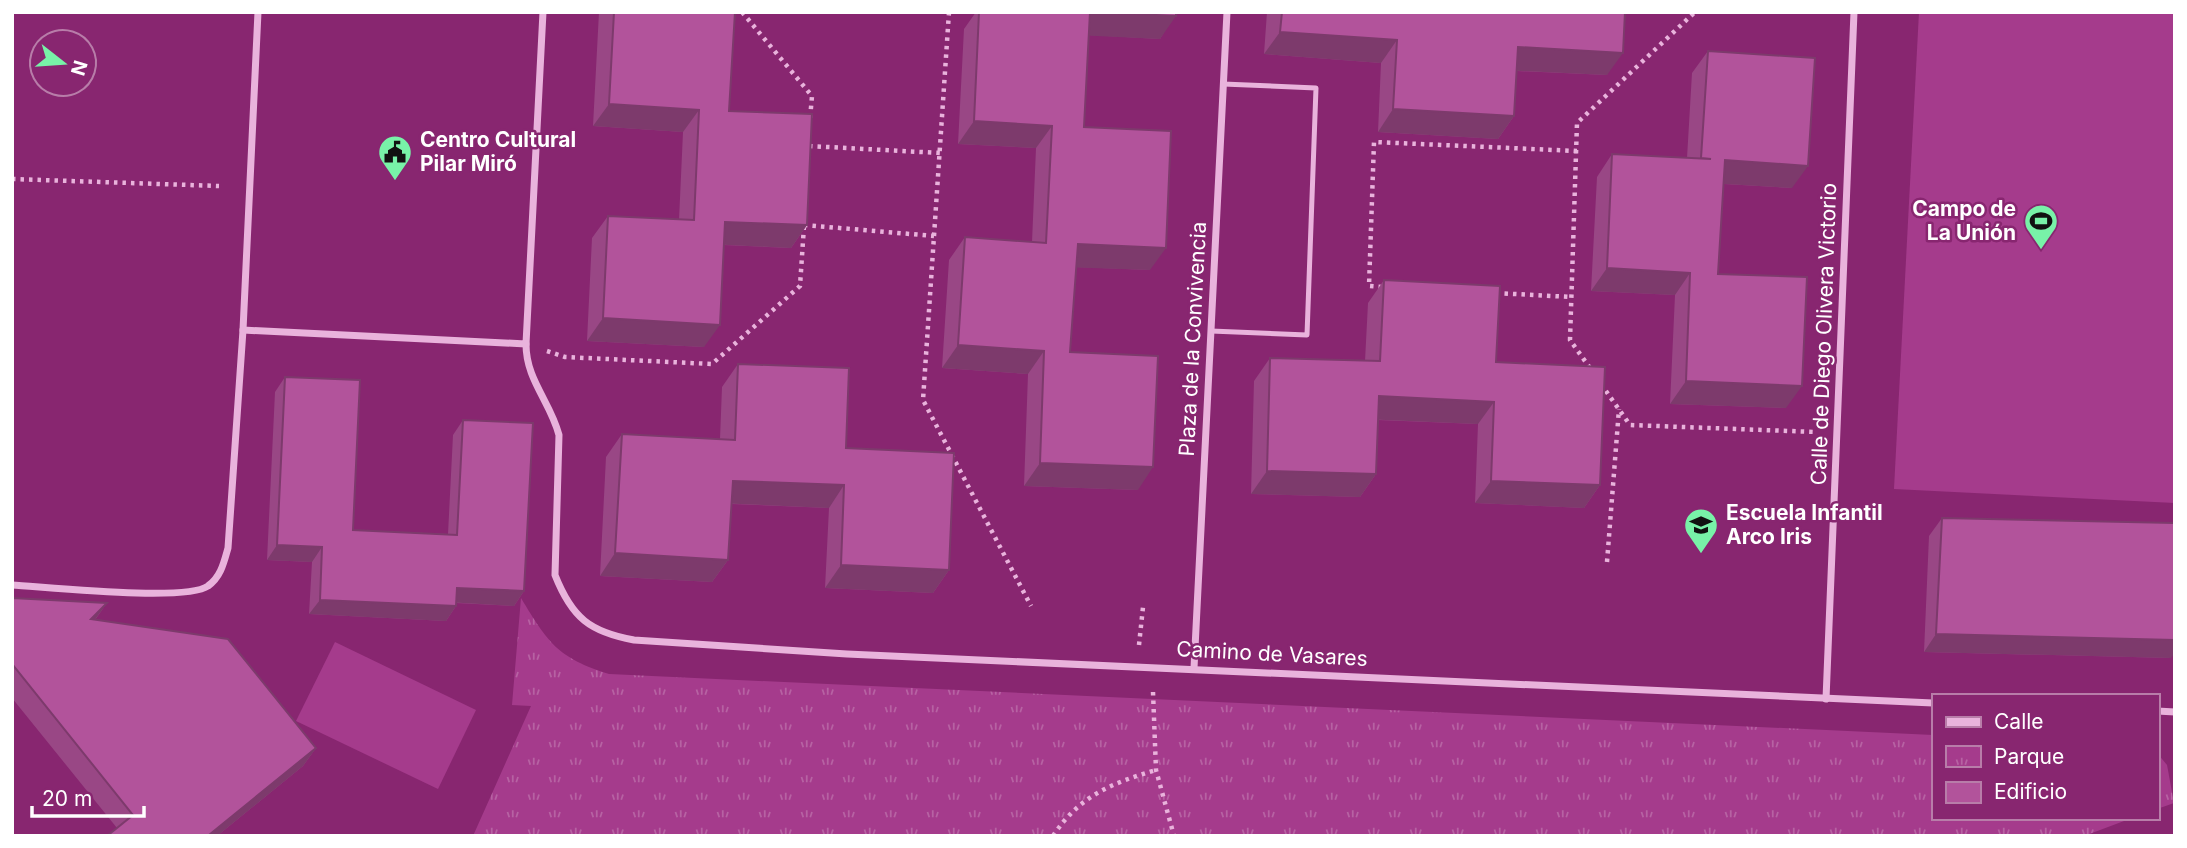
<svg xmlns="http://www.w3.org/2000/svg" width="2187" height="848" font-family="Inter,sans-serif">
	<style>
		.grass { fill: #a53b8c }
		.park { fill: url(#park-tufts) }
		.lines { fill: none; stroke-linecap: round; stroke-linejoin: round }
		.path { stroke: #e9b3dc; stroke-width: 4.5; stroke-dasharray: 3.5 5; stroke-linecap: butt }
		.lane { stroke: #e9b3dc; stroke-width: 5 }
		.street { stroke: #e9b3dc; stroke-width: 7 }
		.wall { fill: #994785 }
		.shaded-wall { fill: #7d3a6c }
		.building { fill: #b2539b; stroke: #7d3a6c; stroke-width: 2 }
		.labels { text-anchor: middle; stroke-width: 5; stroke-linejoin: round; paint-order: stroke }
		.poi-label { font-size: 21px; font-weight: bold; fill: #fff; stroke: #882670; text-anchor: start }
		.street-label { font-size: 21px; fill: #fff; stroke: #882670 }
	</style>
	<defs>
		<pattern id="park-tufts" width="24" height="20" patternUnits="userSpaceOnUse" patternTransform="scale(1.75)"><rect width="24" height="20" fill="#a53b8c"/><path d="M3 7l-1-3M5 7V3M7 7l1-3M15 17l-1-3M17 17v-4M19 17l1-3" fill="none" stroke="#b762a3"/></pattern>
	</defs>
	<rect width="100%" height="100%" fill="#882670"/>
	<g class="grass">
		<path d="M1919 12H2175V503L1894 489Z"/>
		<path d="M335 642 476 710 438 789 296 721Z"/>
	</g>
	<g class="park">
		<path d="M521 598C548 643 558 658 609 674L1933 735V818H2132L2084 836H473L531 706 512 705Z"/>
		<path d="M2157 753 2167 765 2174 803 2157 809Z"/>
	</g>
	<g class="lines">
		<g class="path">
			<path d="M742 12 812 96 810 119"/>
			<path d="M949 12 923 400 1031 606"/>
			<path d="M809 146 940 153"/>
			<path d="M12 179 219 186"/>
			<path d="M804 225 934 236"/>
			<path d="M1382 287 1369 286 1374 142 1577 151"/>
			<path d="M1496 293 1571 297"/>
			<path d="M547 351 565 357 712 364 800 286 804 226"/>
			<path d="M1590 368 1570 340 1577 123 1695 12"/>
			<path d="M1601 384 1630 425 1816 432"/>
			<path d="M1607 562 1619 409"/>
			<path d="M1139 645 1143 607"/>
			<path d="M1153 692 1156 770 1174 836"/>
			<path d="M1053 836C1079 796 1112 783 1156 770"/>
		</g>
		<path class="lane" d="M1211 331 1307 335 1316 88 1223 84"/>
		<g class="street">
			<path d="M258 12 243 330 526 344 543 12"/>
			<path d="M526 344C526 380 550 401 559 435L555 575C572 618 590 632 634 640L847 654 1933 703"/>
			<path d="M12 585C47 587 186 602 208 586 221 577 224 562 228 548L243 330"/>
			<path d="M1194 668 1227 12"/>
			<path d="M1826 699 1854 12"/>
			<path d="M2157 711 2175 712"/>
		</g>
	</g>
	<g class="wall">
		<path d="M599 12H735L729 111 807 225 791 248 724 245 704 347 587 341 592 238 608 216 679 220 683 132 593 126Z"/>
		<path d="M976 12H1176L1160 39 1089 35 1084 127 1150 270 1076 267 1070 352 1138 490 1024 486 1028 374 942 368 949 260 965 237 1032 242 1036 148 958 144 964 29Z"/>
		<path d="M1267 12H1625L1607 75 1517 71 1514 116 1498 139 1378 132 1381 63 1264 54Z"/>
		<path d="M1708 51 1792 188 1724 184 1718 274 1786 408 1670 404 1675 295 1591 291 1597 177 1612 154 1687 158 1692 73Z"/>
		<path d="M1384 280 1496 362 1600 485 1584 508 1475 503 1478 424 1378 420 1376 474 1360 497 1251 494 1254 381 1270 358 1365 361 1368 303Z"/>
		<path d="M738 364 846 448 949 570 933 593 825 588 829 508 732 504 728 560 712 582 600 576 606 457 622 434 720 439 722 387Z"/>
		<path d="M285 377 353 530 448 534 453 435 463 420 524 591 514 606 456 603V606L446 621 309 614 312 562 267 560 275 392Z"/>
		<path d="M1942 518 2171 658 1924 652 1929 536Z"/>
		<path d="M12 598 107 603 95 620 316 748 303 766 217 836H107L117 828 12 698Z"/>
	</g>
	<g class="shaded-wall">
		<path d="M1090 12 1176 16 1160 39 1075 35Z"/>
		<path d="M1280 32 1397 40 1381 63 1264 54Z"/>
		<path d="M1518 47 1623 53 1607 75 1502 70Z"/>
		<path d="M609 104 699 110 683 132 593 126Z"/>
		<path d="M1393 109 1514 116 1498 139 1378 132Z"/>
		<path d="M974 121 1052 126 1036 148 958 144Z"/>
		<path d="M1725 160 1808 166 1792 188 1709 183Z"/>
		<path d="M725 222 807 225 791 248 709 244Z"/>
		<path d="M1078 244 1166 248 1150 270 1062 267Z"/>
		<path d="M1607 268 1690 273 1675 295 1591 291Z"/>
		<path d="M603 318 720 325 704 347 587 341Z"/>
		<path d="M958 345 1044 351 1028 374 942 368Z"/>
		<path d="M1686 381 1802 386 1786 408 1670 404Z"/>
		<path d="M1379 396 1494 402 1478 424 1363 419Z"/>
		<path d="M1040 463 1153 467 1138 490 1024 486Z"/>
		<path d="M1267 471 1376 474 1360 497 1251 494Z"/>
		<path d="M733 481 844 485 829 508 717 503Z"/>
		<path d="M1491 481 1600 485 1584 508 1475 503Z"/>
		<path d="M277 545 322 547 312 562 267 560Z"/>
		<path d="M615 553 728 560 712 582 600 576Z"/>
		<path d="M841 565 949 570 933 593 825 588Z"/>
		<path d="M457 588 524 591 514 606 447 602Z"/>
		<path d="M320 600 456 606 446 621 309 614Z"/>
		<path d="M107 603 94 621 91 619Z"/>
		<path d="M1936 634 2175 640V653L2171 658 1924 652Z"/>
		<path d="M316 748 303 766 217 836H208Z"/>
	</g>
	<g class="building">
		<path d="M614 12H735L729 111 812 114 807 225 725 222 720 325 603 318 608 216 694 220 699 110 609 104Z"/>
		<path d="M979 12H1090L1084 127 1171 131 1166 248 1078 244 1070 352 1158 356 1153 467 1040 463 1044 351 958 345 965 237 1046 243 1052 126 974 121Z"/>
		<path d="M1097 12H1176V16Z"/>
		<path d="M1282 12H1625L1623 53 1518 47 1514 116 1393 109 1397 40 1280 32Z"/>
		<path d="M1708 51 1815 58 1808 166 1725 160 1718 274 1807 277 1802 386 1686 381 1690 273 1607 268 1612 154 1711 159 1701 158Z"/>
		<path d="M1384 280 1500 286 1496 362 1605 367 1600 485 1491 481 1494 402 1379 396 1376 474 1267 471 1270 358 1380 361Z"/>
		<path d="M738 364 849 368 846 448 954 453 949 570 841 565 844 485 733 481 728 560 615 553 622 434 735 440Z"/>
		<path d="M285 377 360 380 353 530 457 535 463 420 533 423 524 591 457 588 456 606 320 600 322 547 277 545Z"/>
		<path d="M1942 518 2175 523V640L1936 634Z"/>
		<path d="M12 598 107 603 91 619 228 639 316 748 209 835V836H107L133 815 12 664Z"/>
	</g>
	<defs>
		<g id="civic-pin" transform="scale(1.75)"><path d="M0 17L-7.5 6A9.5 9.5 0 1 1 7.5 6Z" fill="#78f2a8" stroke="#882670"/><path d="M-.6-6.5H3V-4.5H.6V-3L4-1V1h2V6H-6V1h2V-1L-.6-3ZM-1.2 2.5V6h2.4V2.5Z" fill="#111"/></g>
		<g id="stadium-pin" transform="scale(1.75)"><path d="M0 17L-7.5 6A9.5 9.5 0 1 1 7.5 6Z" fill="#78f2a8" stroke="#882670"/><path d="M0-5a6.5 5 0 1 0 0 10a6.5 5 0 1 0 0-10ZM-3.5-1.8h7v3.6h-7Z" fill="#111"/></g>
		<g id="school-pin" transform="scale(1.75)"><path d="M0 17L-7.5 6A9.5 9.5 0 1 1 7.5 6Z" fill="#78f2a8" stroke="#882670"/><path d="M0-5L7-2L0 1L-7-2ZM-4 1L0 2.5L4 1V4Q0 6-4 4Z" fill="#111"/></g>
	</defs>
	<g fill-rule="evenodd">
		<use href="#civic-pin" x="395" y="152"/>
		<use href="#stadium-pin" x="2041" y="221"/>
		<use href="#school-pin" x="1701" y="525"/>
	</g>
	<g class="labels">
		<g class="poi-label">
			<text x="420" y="147">Centro Cultural<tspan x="420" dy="24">Pilar Miró</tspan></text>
			<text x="2016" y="216" text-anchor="end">Campo de<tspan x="2016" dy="24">La Unión</tspan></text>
			<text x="1726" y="520">Escuela Infantil<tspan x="1726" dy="24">Arco Iris</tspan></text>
		</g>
		<g class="street-label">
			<text transform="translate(1824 334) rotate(-88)" y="7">Calle de Diego Olivera Victorio</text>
			<text transform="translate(1193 339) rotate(-87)" y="7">Plaza de la Convivencia</text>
			<text transform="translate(1272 654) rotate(3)" y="7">Camino de Vasares</text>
		</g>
	</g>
	<rect width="2187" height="848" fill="none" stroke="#ffffff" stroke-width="28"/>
	<rect x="1932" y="694" width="228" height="126" fill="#882670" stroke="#b87da9" stroke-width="2"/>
	<rect x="1946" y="717" width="35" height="10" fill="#e9b3dc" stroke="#b87da9" stroke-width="2"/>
	<text x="1994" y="729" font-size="21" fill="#ffffff">Calle</text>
	<rect x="1946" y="746" width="35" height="21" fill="url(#park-tufts)" stroke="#b87da9" stroke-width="2"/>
	<text x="1994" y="764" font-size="21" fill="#ffffff">Parque</text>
	<rect x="1946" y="782" width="35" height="21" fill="#b2539b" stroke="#b87da9" stroke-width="2"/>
	<text x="1994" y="799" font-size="21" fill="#ffffff">Edificio</text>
	<g transform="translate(63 63) rotate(107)"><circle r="33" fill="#882670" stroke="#b87da9" stroke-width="2"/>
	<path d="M0-5L12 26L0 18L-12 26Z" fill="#78f2a8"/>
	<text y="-10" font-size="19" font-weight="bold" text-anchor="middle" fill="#ffffff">N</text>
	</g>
	<path d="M32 806v10h112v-10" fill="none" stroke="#ffffff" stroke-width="3.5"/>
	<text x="42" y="806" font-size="21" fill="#ffffff" stroke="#882670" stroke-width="5" paint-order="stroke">20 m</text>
</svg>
